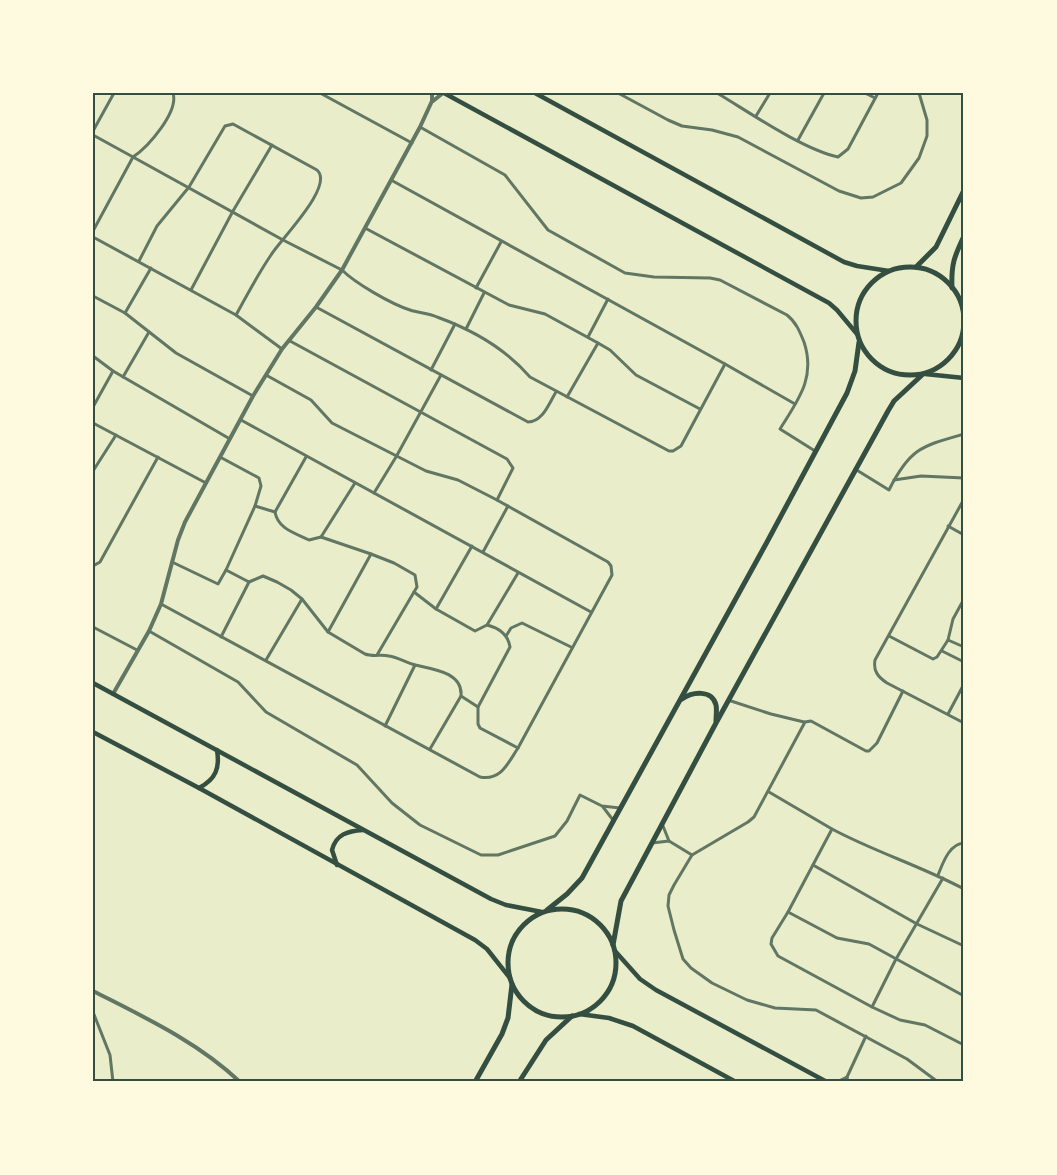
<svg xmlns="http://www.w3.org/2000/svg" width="1057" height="1175" font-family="'Archivo Narrow',sans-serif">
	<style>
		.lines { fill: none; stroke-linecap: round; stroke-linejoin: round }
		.minor { stroke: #617663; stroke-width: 3 }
		.tertiary { stroke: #617663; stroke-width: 4 }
		.secondary { stroke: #344e41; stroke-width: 4.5 }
		.primary { stroke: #344e41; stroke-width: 5 }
		.neatline { fill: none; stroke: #344e41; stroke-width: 2 }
	</style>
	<rect width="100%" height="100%" fill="#e9edc9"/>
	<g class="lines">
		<g class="minor">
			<path d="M173 93C179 112 148 147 133 157L283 240 342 270C355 283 391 304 410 310 419 313 428 313 437 317 473 330 505 348 530 377L669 451H673L681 446 725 364 391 180"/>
			<path d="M320 93 412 143"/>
			<path d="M618 93 668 120 682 126 712 130 738 137 839 191 861 198 873 197 901 183 919 158 927 136V120L919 93"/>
			<path d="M717 93C749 112 802 149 838 157L848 149 878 93"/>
			<path d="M865 93 875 98"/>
			<path d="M756 116 770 93"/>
			<path d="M420 127 505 175 548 230 625 273 654 277 710 278 720 280 787 315C796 322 800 332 804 342 816 378 798 400 780 429L815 451"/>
			<path d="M93 131 114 93"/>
			<path d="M93 135 133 157 93 231"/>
			<path d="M798 140 824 93"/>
			<path d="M365 228 509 305 545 314 598 343"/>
			<path d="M93 237 236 315 282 349"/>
			<path d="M139 261 157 226 189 187 225 126 233 124 317 170C335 186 280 240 271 255 258 274 247 295 236 315"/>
			<path d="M476 288 501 242"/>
			<path d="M191 290 233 211 272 145"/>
			<path d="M93 296 125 313 176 353 253 396"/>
			<path d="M316 307 528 422C543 422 549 403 556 392"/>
			<path d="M125 313 151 268"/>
			<path d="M466 329 484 293"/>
			<path d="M588 337 608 299"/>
			<path d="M93 356 113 371 230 439"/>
			<path d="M725 364 795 404"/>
			<path d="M431 370 455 324"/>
			<path d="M266 375 311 400 332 423 426 471 458 480 497 500"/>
			<path d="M123 377 149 332"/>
			<path d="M567 397 598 343 610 350 636 375 700 409"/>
			<path d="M93 407 113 371"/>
			<path d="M241 420 591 612"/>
			<path d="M93 423 206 483"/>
			<path d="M220 457 259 478 261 486 255 506"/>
			<path d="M306 457 275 512C278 529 295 533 309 540L321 537 355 483"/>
			<path d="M855 469 889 490C910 448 922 446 964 434"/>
			<path d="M93 471 116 435"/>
			<path d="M894 480 921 476 964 478"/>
			<path d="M374 493 396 457 441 375"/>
			<path d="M964 499 875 660C873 671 878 677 887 683L964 723"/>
			<path d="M948 526 964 535"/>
			<path d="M321 537 371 554 328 632"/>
			<path d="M483 552 508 506"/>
			<path d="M371 554 394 563 415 575 417 587 414 592 436 609 475 631 487 625 518 573"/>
			<path d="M172 562 218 584 226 570 249 582 263 576 277 582 291 590 302 599 328 632 365 654C373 657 381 654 389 656 398 657 406 663 415 665 432 669 463 672 461 696L478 707V724L480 728 518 748"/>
			<path d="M93 566 100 562 158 457"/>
			<path d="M226 570 255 506 275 512"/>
			<path d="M161 604 480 777C501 781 508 763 518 748L612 575 611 566 608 562 497 500 513 468 507 459 290 341"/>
			<path d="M436 609 472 546"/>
			<path d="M93 627 137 650"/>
			<path d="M149 631 238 682 266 712 357 765 392 803 420 825 481 855H498L555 836 567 821 580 795 602 806 620 808"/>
			<path d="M506 636 511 628 522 623 571 647"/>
			<path d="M889 636 933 659 937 657 948 640 964 647"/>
			<path d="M221 637 249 582"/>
			<path d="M948 640 953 619 964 599"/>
			<path d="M942 651 964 662"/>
			<path d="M377 655 414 592"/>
			<path d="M266 660 302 599"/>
			<path d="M903 691 877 743 869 751H866L811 721 805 722 754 817 748 822 692 855 674 885 669 895 668 906 674 930 683 959 691 968 712 983 747 1000 775 1008 816 1010 907 1059 938 1082"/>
			<path d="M728 700 771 714 804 722"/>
			<path d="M478 707 510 647C508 634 499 628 487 625"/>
			<path d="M948 714 964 684"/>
			<path d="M385 726 415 665"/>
			<path d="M430 749 461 696"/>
			<path d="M769 792 832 829"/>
			<path d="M603 807 613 820"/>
			<path d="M663 826 669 841"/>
			<path d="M652 843 669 841 692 855"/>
			<path d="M813 865 917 924 964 946"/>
			<path d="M938 875C943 863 949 844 964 843"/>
			<path d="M788 912 837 938 869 944 964 996"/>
			<path d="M872 1007 896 959 943 878"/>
			<path d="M93 1012 110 1055 113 1082"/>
			<path d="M962 1044 925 1025 900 1020 872 1007 778 956 771 944 772 938 788 912 832 829C875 852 921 866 964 889"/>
			<path d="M837 1082 847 1077"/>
			<path d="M848 1082 847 1077 866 1036"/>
		</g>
		<g class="tertiary">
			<path d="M433 101 443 93"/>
			<path d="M113 694 149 631 161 604 178 540 185 522 206 483 253 396 282 349 316 307 342 270 420 127 432 101V93"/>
			<path d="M93 991C144 1017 198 1042 240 1082"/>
		</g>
		<g class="secondary">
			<path d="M444 93 829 303 837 310 857 334"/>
			<path d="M535 93 844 262 857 266 889 271"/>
			<path d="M963 310 964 312"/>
			<path d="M925 374 964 378"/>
			<path d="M93 683 491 899 506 905 542 912"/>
			<path d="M93 732 199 788 475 940 487 949 510 978"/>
			<path d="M199 788C216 779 220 768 217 750"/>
			<path d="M337 865 332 850C336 834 348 831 363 830"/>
			<path d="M615 951 640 979 656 990 827 1082"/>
			<path d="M579 1014 609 1018 633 1026 736 1082"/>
		</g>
		<g class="primary">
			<circle cx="910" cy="321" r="54"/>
			<path d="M916 267 936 247 964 190"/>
			<path d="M952 288C951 265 954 257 964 236"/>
			<path d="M682 699C692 692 712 689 716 705 717 710 716 716 716 721"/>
			<circle cx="562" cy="963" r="54"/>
			<path d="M547 910 567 894 582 878 767 542 847 393 855 371 859 342"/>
			<path d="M613 945 621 901 716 723 888 411 894 401 922 375"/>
			<path d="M475 1082 502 1034 508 1018 512 984"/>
			<path d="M519 1082 546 1040 572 1016"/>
		</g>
	</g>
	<rect width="1057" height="1175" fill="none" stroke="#fefae0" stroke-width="189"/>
	<rect x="94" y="94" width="868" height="986" class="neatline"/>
</svg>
